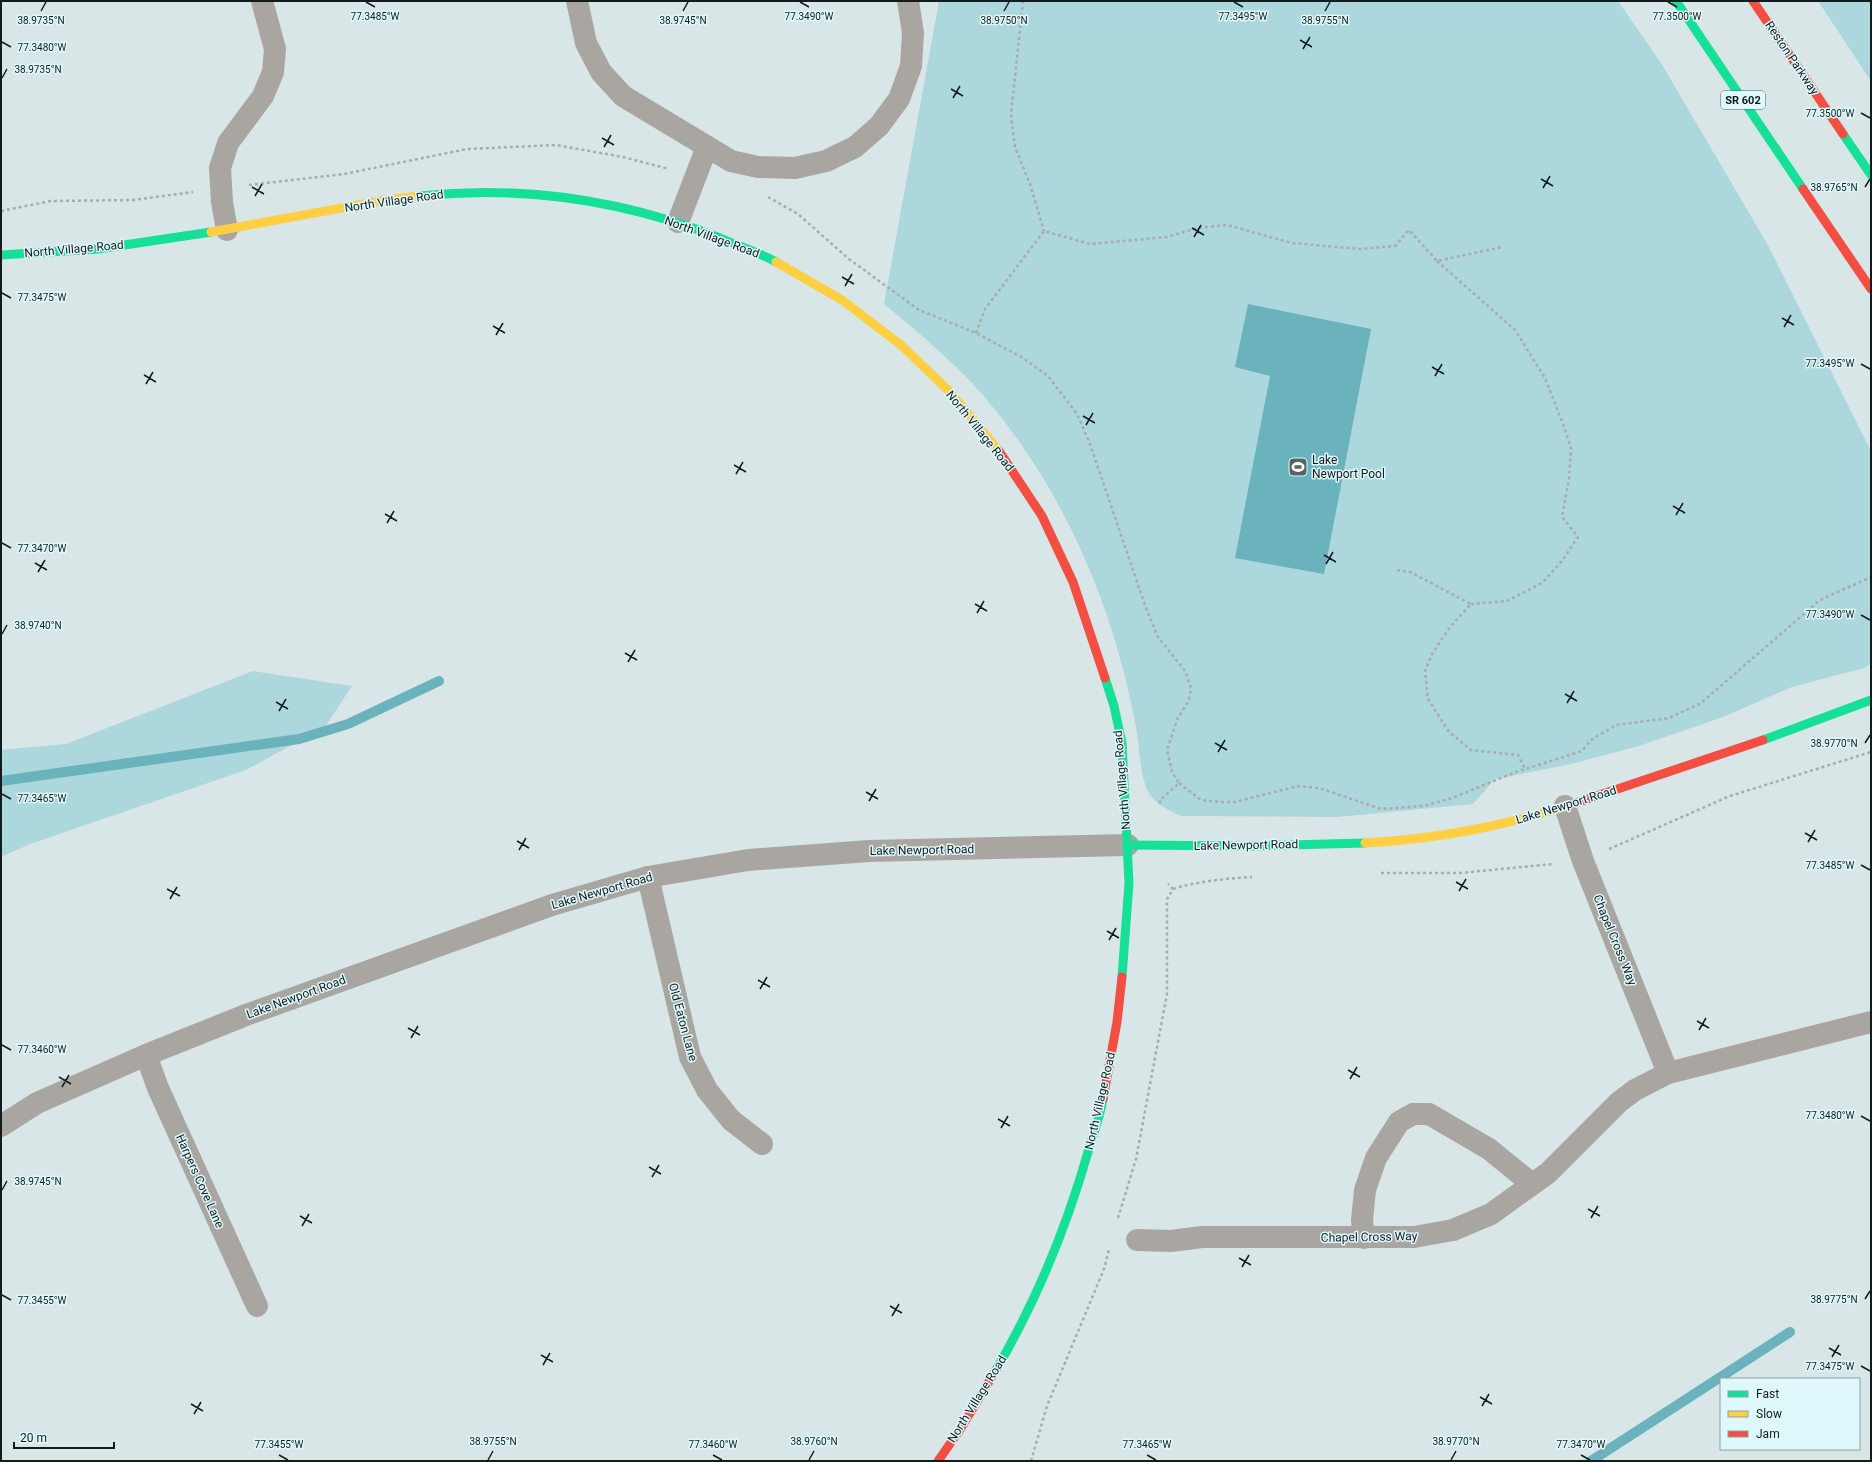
<svg xmlns="http://www.w3.org/2000/svg" width="1872" height="1462" font-family="Roboto,sans-serif">
	<style>
		.green { fill: #abd7dd }
		.water { fill: #6ab2bc }
		.lines { fill: none; stroke-linecap: round; stroke-linejoin: round }
		.stream { stroke: #6ab2bc; stroke-width: 10 }
		.path { stroke: #aaabaa; stroke-width: 2.5; stroke-dasharray: 3 3; stroke-linecap: butt }
		.street { stroke: #a9a6a2; stroke-width: 22 }
		.fast { stroke: #16e098; stroke-width: 9 }
		.slow { stroke: #ffcf43; stroke-width: 9 }
		.jam { stroke: #f24e42; stroke-width: 9 }
		.ticks { fill: none; stroke: #131c1d; stroke-width: 1.5 }
		.labels { text-anchor: middle; stroke-width: 3; stroke-linejoin: round; paint-order: stroke }
		.shield { fill: #dff8fb; stroke: #505e60; stroke-width: 1 }
		.shield-label { font-size: 11px; font-weight: bold; fill: #131c1d }
		.street-label { font-size: 12px; fill: #131c1d; stroke: #dff8fb }
		.poi-label { font-size: 12px; fill: #131c1d; stroke: #dff8fb; text-anchor: start }
		.ticks-label { font-size: 10px; text-anchor: middle; fill: #131c1d; stroke: #dff8fb; stroke-width: 3; stroke-linejoin: round; paint-order: stroke }
	</style>
	<rect width="100%" height="100%" fill="#d8e6e8"/>
	<g class="green">
		<path d="M939 1H1618L1661 63 1769 247 1871 451V663L1864 668 1792 687 1723 717 1639 746 1567 765 1495 779 1473 804 1337 817 1181 816C1167 809 1152 803 1146 787 1140 771 1139 744 1136 727 1130 695 1122 663 1112 631 1084 542 1037 454 973 384 945 355 915 329 884 304Z"/>
		<path d="M1818 1H1871V81Z"/>
		<path d="M253 671 352 686 325 727 246 770 30 844 1 857V750L66 744Z"/>
	</g>
	<path class="water" d="M1248 304 1371 329 1324 574 1235 558 1270 376 1235 367Z"/>
	<g class="lines">
		<g class="stream">
			<path d="M1 781 299 739 348 724 439 681"/>
			<path d="M1591 1461 1790 1332"/>
		</g>
		<g class="path">
			<path d="M1023 1 1011 115 1015 147 1030 184 1044 231"/>
			<path d="M249 185 344 174 467 149 556 145 623 157 669 169"/>
			<path d="M768 197 798 214 849 259 919 310 976 333 1023 358 1048 376 1077 414 1090 444 1146 608 1158 637 1185 671 1191 688 1189 700 1177 720 1167 750 1172 772 1179 783 1160 800V806"/>
			<path d="M1 211 51 201 133 200 193 192"/>
			<path d="M1437 261 1515 330 1545 378 1563 424 1571 448 1569 479 1562 517 1578 537 1562 561 1542 583 1507 601 1471 604"/>
			<path d="M976 333 985 309 1044 231 1090 244 1167 237 1197 228 1227 225 1292 243 1360 249 1395 246 1409 230 1437 261 1502 247"/>
			<path d="M1397 570 1410 572 1471 604 1450 627 1432 654 1425 671 1428 699 1449 732 1471 750 1518 755 1525 769"/>
			<path d="M1179 783 1201 800 1220 802H1235L1298 786 1319 788 1381 809 1424 806 1452 798 1516 772 1582 751 1591 740 1616 725 1669 718 1701 703 1820 600 1871 577"/>
			<path d="M1609 849 1730 796 1871 752"/>
			<path d="M1381 873H1460L1553 864"/>
			<path d="M1173 889C1199 881 1224 879 1252 877"/>
			<path d="M1118 1218 1136 1159 1167 994V899L1173 889 1168 884"/>
			<path d="M1031 1461 1047 1406 1104 1269 1109 1250"/>
		</g>
		<g class="street">
			<path d="M577 1 586 43 601 72 623 96 731 161 758 167 795 168 826 161 855 147 879 126 899 99 911 66 913 33 908 1"/>
			<path d="M678 222 707 147"/>
			<path d="M227 230 222 202 220 168 228 143 263 96 273 72 275 49 262 1"/>
			<path d="M1565 806 1583 861 1668 1073"/>
			<path d="M648 877 690 1057 707 1090 731 1120 762 1144"/>
			<path d="M146 1055 158 1088 257 1306"/>
			<path d="M1 1126 37 1103 146 1055 246 1015 552 905 648 877 748 860 869 851 1128 845"/>
			<path d="M1364 1238 1362 1220 1365 1190 1376 1158 1399 1122 1413 1114H1429L1489 1149 1532 1184"/>
			<path d="M1137 1240 1171 1241 1202 1237H1414L1453 1230 1491 1214 1548 1173 1619 1102 1635 1090 1668 1073 1871 1022"/>
		</g>
		<g class="fast">
			<path d="M1676 1 1803 189"/>
			<path d="M1843 134 1871 175"/>
			<path d="M419 196C522 185 623 200 720 238 738 246 758 252 776 262"/>
			<path d="M1 255 98 249 211 232"/>
			<path d="M1105 678 1114 706 1122 743 1129 883 1122 977"/>
			<path d="M1763 740 1871 700"/>
			<path d="M1128 845 1250 846 1365 843"/>
			<path d="M993 1375C1034 1306 1066 1229 1088 1152 1093 1135 1100 1117 1103 1099"/>
		</g>
		<g class="slow">
			<path d="M211 232 385 200 419 196"/>
			<path d="M776 262 842 300 901 345 951 393 999 451"/>
			<path d="M1365 843C1437 839 1505 826 1573 804"/>
		</g>
		<g class="jam">
			<path d="M1753 1 1843 134"/>
			<path d="M1803 189 1871 289"/>
			<path d="M999 451 1042 516 1073 582 1105 678"/>
			<path d="M1573 804 1763 740"/>
			<path d="M1103 1099 1117 1022 1122 977"/>
			<path d="M938 1461 961 1428 993 1375"/>
		</g>
	</g>
	<path class="ticks" d="M366 2 375 7M800 2 809 7M1234 2 1243 7M1668 2 1677 7M41 11 46 2M683 11 688 2M1004 11 1009 2M1325 11 1330 2M1300 40 1312 47M2 42 11 47M1303 49 1310 37M2 78 7 69M951 89 963 96M953 98 960 86M1861 113 1870 118M602 138 614 145M604 147 611 135M1541 179 1553 186M252 187 264 194M1865 187 1870 179M1543 188 1550 176M255 196 262 184M1192 228 1204 235M1194 237 1201 225M842 277 854 284M845 286 852 274M2 293 11 298M1782 318 1794 325M493 326 505 333M1784 327 1791 315M496 335 503 323M1861 364 1870 369M1432 367 1444 374M144 375 156 382M1435 376 1442 364M146 384 153 372M1083 416 1095 423M1086 425 1093 413M734 465 746 472M736 474 743 462M1673 506 1685 513M385 514 397 521M1676 515 1683 503M387 523 394 511M2 543 11 548M1324 555 1336 562M35 563 47 570M1326 564 1333 552M38 572 45 560M975 604 987 611M977 613 984 601M1861 615 1870 620M2 634 7 625M625 653 637 660M628 662 635 650M1565 694 1577 701M276 702 288 709M1567 703 1574 691M279 711 286 699M1215 743 1227 750M1865 743 1870 735M1218 752 1225 740M866 792 878 799M2 794 11 799M869 801 876 789M1805 833 1817 840M517 841 529 848M1808 842 1815 830M519 850 526 838M1861 865 1870 870M1456 882 1468 889M167 889 180 896M1459 891 1466 879M170 899 177 887M1107 931 1119 938M1109 940 1116 928M758 980 770 987M760 989 767 977M1697 1021 1709 1028M408 1028 420 1035M1699 1030 1706 1018M411 1038 418 1026M2 1045 11 1050M1348 1070 1360 1077M59 1077 71 1084M1350 1079 1357 1067M62 1087 69 1075M1861 1116 1870 1121M998 1119 1010 1126M1001 1128 1008 1116M649 1167 661 1174M652 1177 659 1165M2 1190 7 1181M1588 1209 1600 1216M300 1216 312 1223M1591 1218 1598 1206M302 1226 309 1214M1239 1258 1251 1265M1242 1267 1249 1255M2 1295 11 1300M1865 1299 1870 1291M890 1306 902 1313M892 1316 899 1304M1829 1348 1841 1355M541 1355 553 1362M1832 1357 1839 1345M543 1365 550 1353M1861 1366 1870 1371M1480 1397 1492 1404M191 1404 203 1411M1482 1406 1489 1394M194 1414 201 1402M279 1455 288 1460M713 1455 722 1460M1147 1455 1156 1460M1581 1455 1590 1460M488 1460 493 1451M809 1460 814 1451M1451 1460 1456 1451"/>
	<defs>
		<g id="stadium-square" transform="scale(1)"><rect x="-9" y="-9" width="18" height="18" rx="4" fill="#586364" stroke="#dff8fb"/><path d="M0-5a6.5 5 0 1 0 0 10a6.5 5 0 1 0 0-10ZM-3.5-1.8h7v3.6h-7Z" fill="#fff"/></g>
	</defs>
	<g fill-rule="evenodd">
		<use href="#stadium-square" x="1298" y="467"/>
	</g>
	<g class="labels">
		<rect class="shield" x="1721" y="91" width="44" height="18" rx="3"/>
		<g class="shield-label">
			<text x="1743" y="104">SR 602</text>
		</g>
		<g class="street-label">
			<text transform="translate(1792 58) rotate(56)" y="4">Reston Parkway</text>
			<text transform="translate(394 201) rotate(-8)" y="4">North Village Road</text>
			<text transform="translate(712 237) rotate(20)" y="4">North Village Road</text>
			<text transform="translate(74 249) rotate(-5)" y="4">North Village Road</text>
			<text transform="translate(980 431) rotate(51)" y="4">North Village Road</text>
			<text transform="translate(1122 780) rotate(-95)" y="4">North Village Road</text>
			<text transform="translate(1566 805) rotate(-17)" y="4">Lake Newport Road</text>
			<text transform="translate(1246 845) rotate(-1)" y="4">Lake Newport Road</text>
			<text transform="translate(922 850) rotate(-1)" y="4">Lake Newport Road</text>
			<text transform="translate(602 891) rotate(-16)" y="4">Lake Newport Road</text>
			<text transform="translate(1615 940) rotate(68)" y="4">Chapel Cross Way</text>
			<text transform="translate(296 997) rotate(-20)" y="4">Lake Newport Road</text>
			<text transform="translate(683 1022) rotate(75)" y="4">Old Eaton Lane</text>
			<text transform="translate(1100 1101) rotate(-77)" y="4">North Village Road</text>
			<text transform="translate(200 1181) rotate(66)" y="4">Harpers Cove Lane</text>
			<text transform="translate(1369 1237) rotate(-1)" y="4">Chapel Cross Way</text>
			<text transform="translate(977 1399) rotate(-58)" y="4">North Village Road</text>
		</g>
		<g class="poi-label">
			<text x="1312" y="464">Lake<tspan x="1312" dy="14">Newport Pool</tspan></text>
		</g>
	</g>
	<g class="ticks-label">
		<text x="809" y="20">77.3490°W</text>
		<text x="1243" y="20">77.3495°W</text>
		<text x="375" y="20">77.3485°W</text>
		<text x="1677" y="20">77.3500°W</text>
		<text x="41" y="24">38.9735°N</text>
		<text x="683" y="24">38.9745°N</text>
		<text x="1004" y="24">38.9750°N</text>
		<text x="1325" y="24">38.9755°N</text>
		<text x="42" y="51">77.3480°W</text>
		<text x="38" y="73">38.9735°N</text>
		<text x="1830" y="117">77.3500°W</text>
		<text x="1834" y="191">38.9765°N</text>
		<text x="42" y="301">77.3475°W</text>
		<text x="1830" y="367">77.3495°W</text>
		<text x="42" y="552">77.3470°W</text>
		<text x="1830" y="618">77.3490°W</text>
		<text x="38" y="629">38.9740°N</text>
		<text x="1834" y="747">38.9770°N</text>
		<text x="42" y="802">77.3465°W</text>
		<text x="1830" y="869">77.3485°W</text>
		<text x="42" y="1053">77.3460°W</text>
		<text x="1830" y="1119">77.3480°W</text>
		<text x="38" y="1185">38.9745°N</text>
		<text x="1834" y="1303">38.9775°N</text>
		<text x="42" y="1304">77.3455°W</text>
		<text x="1830" y="1370">77.3475°W</text>
		<text x="493" y="1445">38.9755°N</text>
		<text x="814" y="1445">38.9760°N</text>
		<text x="1456" y="1445">38.9770°N</text>
		<text x="279" y="1448">77.3455°W</text>
		<text x="713" y="1448">77.3460°W</text>
		<text x="1147" y="1448">77.3465°W</text>
		<text x="1581" y="1448">77.3470°W</text>
	</g>
	<rect width="1872" height="1462" fill="none" stroke="#131c1d" stroke-width="4"/>
	<rect x="1720" y="1378" width="140" height="72" fill="#dff8fb" stroke="#8da0a2"/>
	<rect x="1728" y="1391" width="20" height="6" fill="#16e098" stroke="#8da0a2"/>
	<text x="1756" y="1398" font-size="12" fill="#131c1d">Fast</text>
	<rect x="1728" y="1411" width="20" height="6" fill="#ffcf43" stroke="#8da0a2"/>
	<text x="1756" y="1418" font-size="12" fill="#131c1d">Slow</text>
	<rect x="1728" y="1431" width="20" height="6" fill="#f24e42" stroke="#8da0a2"/>
	<text x="1756" y="1438" font-size="12" fill="#131c1d">Jam</text>
	<path d="M14 1442v6h100v-6" fill="none" stroke="#131c1d" stroke-width="2"/>
	<text x="20" y="1442" font-size="12" fill="#131c1d" stroke="#dff8fb" stroke-width="3" paint-order="stroke">20 m</text>
</svg>
